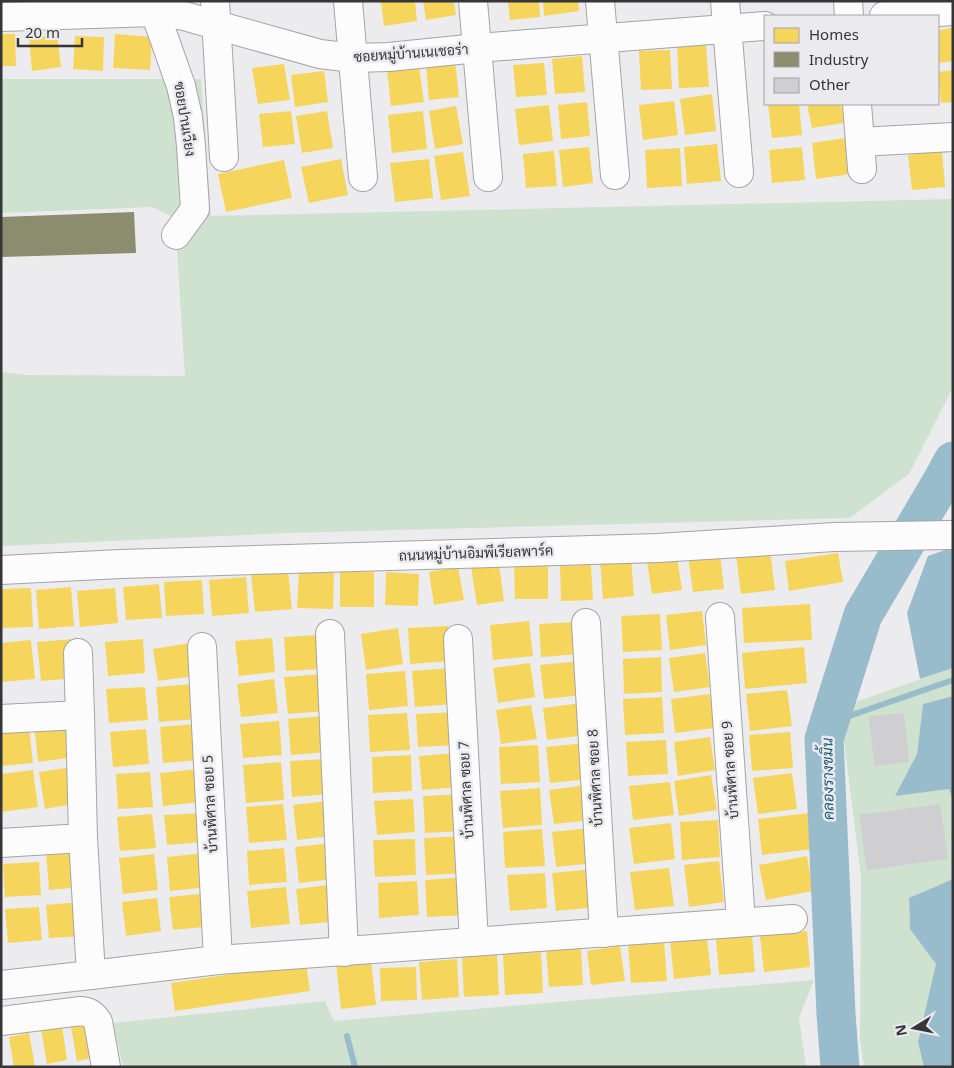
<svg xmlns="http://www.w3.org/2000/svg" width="954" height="1068" font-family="'Noto Sans',Sarabun,sans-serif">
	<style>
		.green { fill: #cfe1cf }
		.water { fill: #99bccc }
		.homes { fill: #f6d55c }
		.industry { fill: #8c8c6e }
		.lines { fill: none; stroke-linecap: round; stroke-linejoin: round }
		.stream { stroke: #99bccc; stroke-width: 6 }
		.river { stroke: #99bccc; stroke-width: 39 }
		.building { fill: #cfcfd1 }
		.minor-casing { stroke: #a4a4a5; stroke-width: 30 }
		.minor { stroke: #fcfcfc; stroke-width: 28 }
		.labels { text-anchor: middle; stroke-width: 5; stroke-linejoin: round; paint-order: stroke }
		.street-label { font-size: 14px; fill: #363638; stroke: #ebebef }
		.water-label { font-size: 15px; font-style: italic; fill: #1d5b74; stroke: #ebebef }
	</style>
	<rect width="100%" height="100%" fill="#ececee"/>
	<g class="green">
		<path d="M1 79H201L211 216 953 199V387L909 474 850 518 287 533 1 546V372L26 375 185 376 175 218 152 207 1 213Z"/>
		<path d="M953 668V696L923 704 917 754 896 795 949 789 953 800V879L909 898 910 929 937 964 918 1041 924 1067H864L860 1040 861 877 842 725 858 701Z"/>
		<path d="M814 980 799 1018 806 1067H123L113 1023 325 1001 334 1021Z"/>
	</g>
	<g class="water">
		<path d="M953 537V668L920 679 907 613 928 556 948 549Z"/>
		<path d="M953 696V800L949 789 895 796 917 754 923 704Z"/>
		<path d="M953 879V1067H924L918 1042 936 964 910 929 909 898Z"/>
	</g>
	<g class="homes">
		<path d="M381 1H415L417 21 384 26Z"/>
		<path d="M423 1H454L456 15 426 20Z"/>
		<path d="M508 1H539L540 17 510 20Z"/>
		<path d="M543 1H578L579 11 544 16Z"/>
		<path d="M953 28V61L938 63V30Z"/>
		<path d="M1 34H15L16 66H1Z"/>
		<path d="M115 34 152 37 150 70 113 68Z"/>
		<path d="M57 35 61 67 32 71 29 38Z"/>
		<path d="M75 36 104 37 103 71 73 69Z"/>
		<path d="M706 45 709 87 679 88 677 47Z"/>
		<path d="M670 50 672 89 641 90 639 51Z"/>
		<path d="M582 56 585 92 555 94 552 59Z"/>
		<path d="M455 62 459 97 429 100 426 65Z"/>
		<path d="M544 63 547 95 516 97 513 65Z"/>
		<path d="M284 64 290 100 258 104 252 68Z"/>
		<path d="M419 67 424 102 391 106 387 70Z"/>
		<path d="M953 70V102L941 103 938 72Z"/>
		<path d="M324 71 328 102 295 107 291 75Z"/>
		<path d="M712 94 716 131 685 135 680 99Z"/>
		<path d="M674 101 678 135 643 140 639 105Z"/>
		<path d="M587 102 590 136 561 139 558 105Z"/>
		<path d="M768 104H799L802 135 772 138Z"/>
		<path d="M807 104H841L844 123 812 128Z"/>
		<path d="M549 105 553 141 519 145 515 109Z"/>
		<path d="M456 106 463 144 435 149 429 111Z"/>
		<path d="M291 111 295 144 263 147 259 114Z"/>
		<path d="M327 111 333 148 302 153 296 116Z"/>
		<path d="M423 111 427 149 392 153 388 115Z"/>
		<path d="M845 138 851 174 816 179 812 143Z"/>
		<path d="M717 144 721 181 687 184 684 147Z"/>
		<path d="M589 147 593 183 563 187 559 150Z"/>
		<path d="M802 147 805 180 772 183 769 150Z"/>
		<path d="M680 148 682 186 647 188 645 150Z"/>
		<path d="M554 151 557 186 526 188 523 154Z"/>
		<path d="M942 151 945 187 912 190 908 155Z"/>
		<path d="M463 152 470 196 441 200 434 156Z"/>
		<path d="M341 159 348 195 309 203 301 167Z"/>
		<path d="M429 159 433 198 395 202 390 163Z"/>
		<path d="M284 160 292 198 226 212 218 174Z"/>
		<path d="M770 551 775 590 741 594 736 555Z"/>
		<path d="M720 553 724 589 693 592 688 556Z"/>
		<path d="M838 553 843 582 789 591 785 561Z"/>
		<path d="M677 557 682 590 652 594 647 562Z"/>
		<path d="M631 558 634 596 603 599 600 561Z"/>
		<path d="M499 564 504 601 477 605 471 567Z"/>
		<path d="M514 565H548V599H515Z"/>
		<path d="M591 565 593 600 561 601 560 566Z"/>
		<path d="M458 567 464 600 434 605 429 572Z"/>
		<path d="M288 571 292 609 255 612 251 574Z"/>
		<path d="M299 571 334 573 333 609 297 608Z"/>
		<rect x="340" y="572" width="34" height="35"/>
		<path d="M386 572 419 574 418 606 385 605Z"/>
		<path d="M246 577 249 613 212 616 209 580Z"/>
		<path d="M202 580 204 614 166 616 164 582Z"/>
		<path d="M159 584 162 618 126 620 123 587Z"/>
		<path d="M71 587 74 626 39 629 36 590Z"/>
		<path d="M31 588 33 627 1 628V589Z"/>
		<path d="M115 588 118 623 80 627 77 591Z"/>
		<path d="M810 604 812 640 744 643 742 608Z"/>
		<path d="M702 611 706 645 670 650 666 615Z"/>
		<path d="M660 614 662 650 623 652 621 616Z"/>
		<path d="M529 621 533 656 493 660 490 625Z"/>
		<path d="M576 622 579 654 541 657 539 624Z"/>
		<path d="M448 626 450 661 410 664 408 628Z"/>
		<path d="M398 628 403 664 366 670 361 634Z"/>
		<path d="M318 635 320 669 286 671 284 637Z"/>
		<path d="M272 638 275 672 239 676 235 641Z"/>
		<path d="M73 639 76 678 41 681 37 642Z"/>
		<path d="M143 639 145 673 108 676 105 642Z"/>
		<path d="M31 640 35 679 1 682V643Z"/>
		<path d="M190 643 194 676 158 681 153 649Z"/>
		<path d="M804 647 807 683 745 689 742 653Z"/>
		<path d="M705 653 710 687 674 692 669 658Z"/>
		<path d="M661 657 662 692 624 694 623 659Z"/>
		<path d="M580 661 583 695 544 699 540 665Z"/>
		<path d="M530 663 535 697 498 703 493 668Z"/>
		<path d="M451 668 455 704 415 707 412 671Z"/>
		<path d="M405 671 408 706 369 710 366 674Z"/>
		<path d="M323 674 326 711 288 714 284 677Z"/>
		<path d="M274 679 278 713 241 717 237 684Z"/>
		<path d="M193 684 196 719 159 722 156 687Z"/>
		<path d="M145 687 148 720 109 723 106 689Z"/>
		<path d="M787 690 792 726 750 731 746 694Z"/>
		<path d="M710 694 714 728 675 733 671 699Z"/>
		<path d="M662 697 664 733 625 735 623 699Z"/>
		<path d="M582 703 586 735 547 740 543 708Z"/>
		<path d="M531 705 537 739 501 744 496 710Z"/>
		<path d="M455 712 457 745 418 747 416 714Z"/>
		<path d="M407 713 410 750 370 752 368 715Z"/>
		<path d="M324 716 328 752 291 755 288 719Z"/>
		<path d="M70 719 75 757 38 762 34 724Z"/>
		<path d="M279 721 282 755 243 758 240 724Z"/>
		<path d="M196 724 199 760 163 763 160 727Z"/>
		<path d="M29 727 33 763 1 766V729Z"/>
		<path d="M146 729 149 764 113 767 110 732Z"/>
		<path d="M790 732 793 768 752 771 749 735Z"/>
		<path d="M710 737 715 770 678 776 674 742Z"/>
		<path d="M666 740 668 774 628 776 626 742Z"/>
		<path d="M585 743 589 779 550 783 546 747Z"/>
		<path d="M538 745 540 782 501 784 499 747Z"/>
		<path d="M456 753 459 787 422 790 419 756Z"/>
		<path d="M411 755 412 791 373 793 372 757Z"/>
		<path d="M327 759 329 794 292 797 290 761Z"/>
		<path d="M281 762 284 800 246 803 243 765Z"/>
		<path d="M72 767 78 803 45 809 39 772Z"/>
		<path d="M198 769 201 802 163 806 160 773Z"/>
		<path d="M33 770 38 807 1 812V774Z"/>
		<path d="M150 772 153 807 118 809 116 774Z"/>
		<path d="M792 773 797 809 758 814 753 778Z"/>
		<path d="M711 775 717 810 679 816 674 781Z"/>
		<path d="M670 782 674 815 633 820 629 786Z"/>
		<path d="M587 785 591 820 554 824 549 790Z"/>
		<path d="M540 788 542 825 503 828 500 791Z"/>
		<path d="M462 794 464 831 425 833 423 796Z"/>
		<path d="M413 799 415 832 377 835 374 801Z"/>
		<path d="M328 801 331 836 297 840 293 805Z"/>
		<path d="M283 804 287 840 249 843 246 807Z"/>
		<path d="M201 813 203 842 167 845 164 815Z"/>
		<path d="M809 813 813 849 762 855 758 819Z"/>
		<path d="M152 814 156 848 120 851 117 817Z"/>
		<path d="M718 820 720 857 682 860 680 822Z"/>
		<path d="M671 823 675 859 634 864 629 828Z"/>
		<path d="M590 828 595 863 556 867 552 832Z"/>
		<path d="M542 829 545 866 505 868 503 832Z"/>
		<path d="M463 836 465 873 426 875 424 838Z"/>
		<path d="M415 839 416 875 375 877 373 840Z"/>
		<path d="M332 843 335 879 299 883 295 847Z"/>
		<path d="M284 848 287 882 249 885 247 851Z"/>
		<path d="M79 850 82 887 49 890 46 853Z"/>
		<path d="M205 853 208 887 170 891 167 857Z"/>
		<path d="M154 854 158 890 123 894 119 858Z"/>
		<path d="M807 856 813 891 766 900 759 865Z"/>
		<path d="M719 861 724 902 689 907 684 865Z"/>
		<path d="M39 862 41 895 5 897 3 864Z"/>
		<path d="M669 868 674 906 635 910 630 872Z"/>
		<path d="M594 869 597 907 556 911 552 873Z"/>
		<path d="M545 873 547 908 510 911 507 875Z"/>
		<path d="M465 877 467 915 427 917 425 880Z"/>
		<path d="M417 881 419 915 379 918 378 883Z"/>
		<path d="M335 884 338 921 300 925 296 889Z"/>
		<path d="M286 887 290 924 251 928 247 891Z"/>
		<path d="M210 893 213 926 173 930 169 897Z"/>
		<path d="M157 898 161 931 126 936 122 902Z"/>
		<path d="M80 902 83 936 49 938 46 905Z"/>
		<path d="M39 907 42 940 8 943 5 909Z"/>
		<path d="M807 931 810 967 764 972 760 936Z"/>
		<path d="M752 935 755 972 719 975 716 938Z"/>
		<path d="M707 938 711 975 674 979 670 941Z"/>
		<path d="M664 941 667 981 631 983 628 944Z"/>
		<path d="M620 946 625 981 591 985 587 951Z"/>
		<path d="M581 948 583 985 549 987 546 950Z"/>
		<path d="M541 952 543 993 505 995 503 954Z"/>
		<path d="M497 955 499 995 464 997 462 957Z"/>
		<path d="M457 959 459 997 422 1000 419 962Z"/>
		<path d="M371 961 376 1005 341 1009 336 964Z"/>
		<path d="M306 963 310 991 175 1011 171 983Z"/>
		<path d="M416 967 417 1000 381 1001 380 968Z"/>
		<path d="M91 1023 97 1057 77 1061 71 1027Z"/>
		<path d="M62 1026 67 1060 47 1064 41 1029Z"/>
		<path d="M29 1033 35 1067H14L9 1037Z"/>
	</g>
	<path class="industry" d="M134 212 136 253 1 257V217Z"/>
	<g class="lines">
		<g class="stream">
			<path d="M829 723 953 680"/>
			<path d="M347 1036 355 1067"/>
		</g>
		<path class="river" d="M840 1067 836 1014 824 739 863 615 941 483 953 461"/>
	</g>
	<g class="building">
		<path d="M904 713 909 762 874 766 869 716Z"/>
		<path d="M940 804 948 859 867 870 859 815Z"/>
	</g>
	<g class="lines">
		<g class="minor-casing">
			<g id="minor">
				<path d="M151 1 181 86 188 117 191 146 195 209 176 235"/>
				<path d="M215 1 224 157"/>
				<path d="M348 1 363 177"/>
				<path d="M473 1 488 177"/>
				<path d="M600 1 615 175"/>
				<path d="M725 1 739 173"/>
				<path d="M848 1 849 16"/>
				<path d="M884 16 953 11"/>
				<path d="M1 17 155 12 184 16 320 54 353 58 389 57 477 48 765 26"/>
				<path d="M857 104 862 169"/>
				<path d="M860 142 953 137"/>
				<path d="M1 570 121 564 658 548 834 537 951 535"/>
				<path d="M720 617 741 922"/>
				<path d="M586 623 604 933"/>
				<path d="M330 634 344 952"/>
				<path d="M458 639 474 942"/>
				<path d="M202 647 218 960"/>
				<path d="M78 653 80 715"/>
				<path d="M1 719 80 715 83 838 1 843"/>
				<path d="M91 975 218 960 793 919"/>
				<path d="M1 985 91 975 83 838"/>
				<path d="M1 1021 81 1011C89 1012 93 1014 98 1022L106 1067"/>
			</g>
		</g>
		<use href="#minor" class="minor"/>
	</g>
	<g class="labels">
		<g class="street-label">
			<text transform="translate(411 53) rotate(-4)" y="5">ซอยหมู่บ้านเนเชอร่า</text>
			<text transform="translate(185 119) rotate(81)" y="5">ซอยปานเวียง</text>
			<text transform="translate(476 553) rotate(-2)" y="5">ถนนหมู่บ้านอิมพีเรียลพาร์ค</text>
			<text transform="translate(730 770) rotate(-94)" y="5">บ้านพิศาล ซอย 9</text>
			<text transform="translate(595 778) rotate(-93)" y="5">บ้านพิศาล ซอย 8</text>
			<text transform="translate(466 790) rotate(-93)" y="5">บ้านพิศาล ซอย 7</text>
			<text transform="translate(210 804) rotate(-93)" y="5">บ้านพิศาล ซอย 5</text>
		</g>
		<g class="water-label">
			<text transform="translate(828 779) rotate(-91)" y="5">คลองรางขมิ้น</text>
		</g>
	</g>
	<rect width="954" height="1068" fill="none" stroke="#363638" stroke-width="5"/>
	<rect x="764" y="15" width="175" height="90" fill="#ebebef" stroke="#a3a3a6"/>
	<rect x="774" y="28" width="25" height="15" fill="#f6d55c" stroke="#a3a3a6"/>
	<text x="809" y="40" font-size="15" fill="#363638">Homes</text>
	<rect x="774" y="52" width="25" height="15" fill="#8c8c6e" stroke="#a3a3a6"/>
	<text x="809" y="65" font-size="15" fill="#363638">Industry</text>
	<rect x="774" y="78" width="25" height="15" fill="#cfcfd1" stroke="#a3a3a6"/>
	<text x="809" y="90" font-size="15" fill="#363638">Other</text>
	<g transform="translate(914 1028) rotate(260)" stroke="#ebebef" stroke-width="4" paint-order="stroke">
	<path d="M0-4L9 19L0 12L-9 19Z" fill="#363638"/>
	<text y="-8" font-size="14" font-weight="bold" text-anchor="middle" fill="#363638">N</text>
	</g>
	<path d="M18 38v8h64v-8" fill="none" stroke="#363638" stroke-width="2.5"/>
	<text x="25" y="38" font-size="15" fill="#363638" stroke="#ebebef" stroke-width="4" paint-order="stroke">20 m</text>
</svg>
